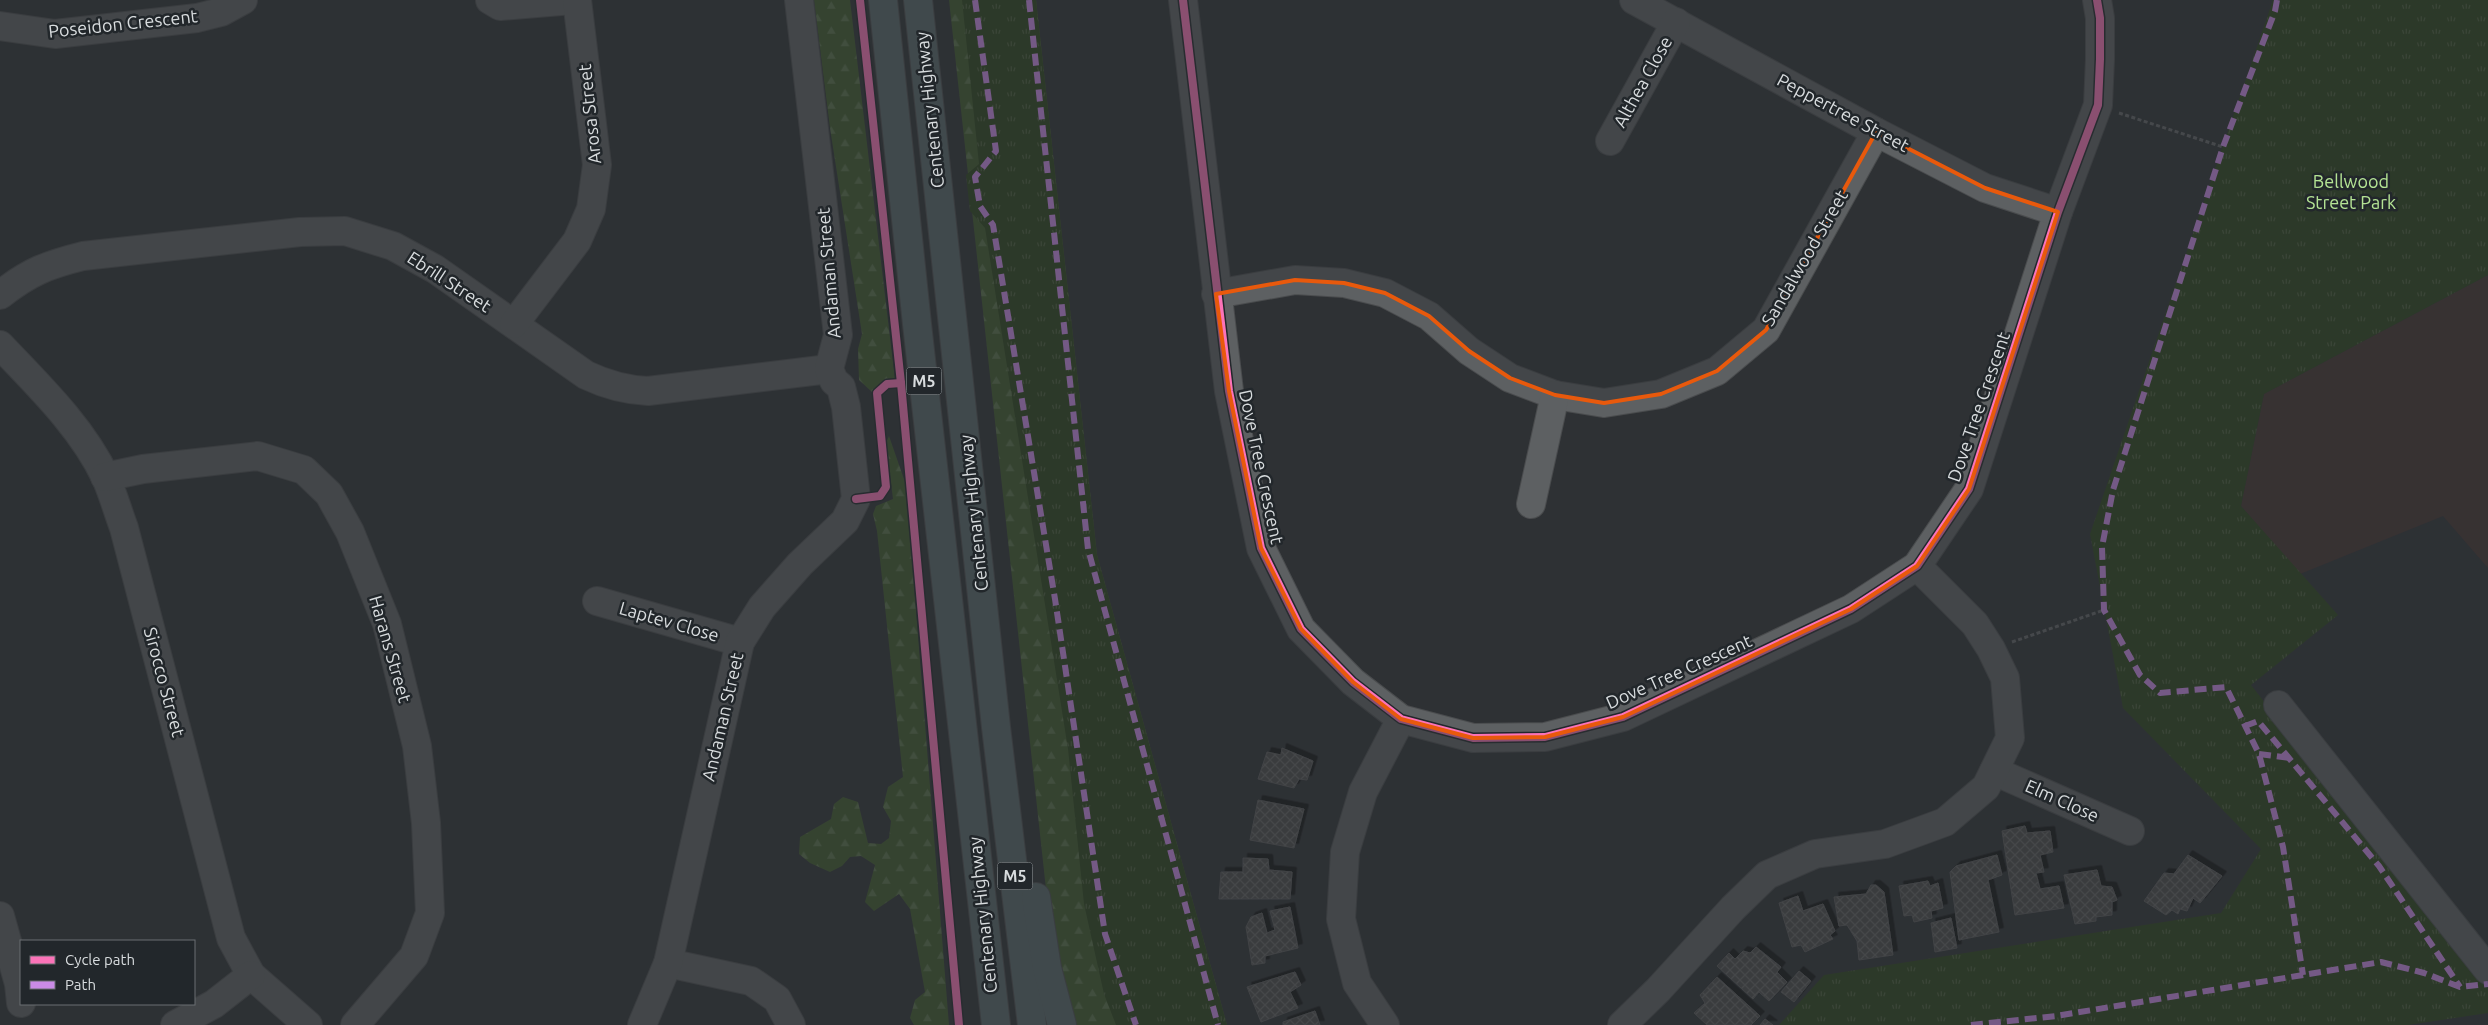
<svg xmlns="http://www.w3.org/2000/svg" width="2488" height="1025" font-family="Ubuntu,sans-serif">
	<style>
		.industrial { fill: #443330 }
		.forest { fill: url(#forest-firs) }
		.park { fill: url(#park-tufts) }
		.building { fill: url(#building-cross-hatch); stroke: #59595a; filter: url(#shadow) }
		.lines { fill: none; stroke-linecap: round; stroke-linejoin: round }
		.minor-casing { stroke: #4a4c4e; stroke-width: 30 }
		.highway-casing { stroke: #4a4c4e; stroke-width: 30 }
		.path { stroke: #636567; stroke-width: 3; stroke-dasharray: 4 2.5; stroke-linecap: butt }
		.minor { stroke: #5d6062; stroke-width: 28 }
		.highway { stroke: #586668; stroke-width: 28 }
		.quiet { stroke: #ca8be6; stroke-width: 6; stroke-dasharray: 12 6; stroke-linecap: butt }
		.cycleway-casing { stroke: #22272b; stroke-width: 11 }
		.cycleway { stroke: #fb73b8; stroke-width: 8 }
		.marked { fill: none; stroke: #e8590c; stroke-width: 4; stroke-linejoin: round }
		.labels { text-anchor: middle; stroke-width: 5; stroke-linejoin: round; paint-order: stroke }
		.shield { fill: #22272b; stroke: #a1a6a8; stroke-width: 1 }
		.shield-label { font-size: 16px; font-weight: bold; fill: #d8dcde }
		.street-label { font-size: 18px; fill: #d8dcde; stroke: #22272b }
		.park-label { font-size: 18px; fill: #b4e394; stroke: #22272b }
	</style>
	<defs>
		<pattern id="forest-firs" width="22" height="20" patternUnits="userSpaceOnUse" patternTransform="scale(1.25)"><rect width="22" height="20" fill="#3f5a2c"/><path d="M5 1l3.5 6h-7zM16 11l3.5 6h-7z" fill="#5a714a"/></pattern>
		<pattern id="park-tufts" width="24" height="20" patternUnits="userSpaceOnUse" patternTransform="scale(1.25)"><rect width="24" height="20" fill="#2c431b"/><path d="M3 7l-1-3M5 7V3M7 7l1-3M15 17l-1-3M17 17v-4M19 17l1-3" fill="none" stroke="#4a5e3c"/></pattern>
		<pattern id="building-cross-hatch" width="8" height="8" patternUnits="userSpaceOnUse" patternTransform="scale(1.25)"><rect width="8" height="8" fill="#4a4a4b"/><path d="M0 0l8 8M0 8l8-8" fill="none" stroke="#636464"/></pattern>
		<filter id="shadow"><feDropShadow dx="4.5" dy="-4.5" stdDeviation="0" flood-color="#0009"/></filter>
	</defs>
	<rect width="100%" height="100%" fill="#2e3134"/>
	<path class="industrial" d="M2488 275V568L2443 516 2300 574 2241 506 2264 394Z"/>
	<g class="forest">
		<path d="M814 0H850L895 380 872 392 859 380 858 349 862 334 830 128Z"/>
		<path d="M949 0H1036L1097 555 1227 1025H1073L1051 935Z"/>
		<path d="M889 436 906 485 949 1025H914L910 1018 915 1000 925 992 910 909 899 894 874 911 865 902 875 865 861 856 850 857 842 866 830 872 810 863 799 854 800 837 831 819 834 804 843 797 858 802 868 843 881 844 889 838 891 821 883 807 888 787 903 777 877 531 873 514 876 506 893 499 886 443Z"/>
	</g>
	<g class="park">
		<path d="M962 0H1036L1097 555 1227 1025H1116L1104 994 1084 904 1068 749 985 228 970 211 966 175 979 164Z"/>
		<path d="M2273 0H2488V275L2264 394 2241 506 2338 615 2251 685 2455 944 2488 989V1013L2408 1025H1779L1824 975 2221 913 2261 849 2123 708 2090 534Z"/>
	</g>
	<g class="building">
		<path d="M1282 748 1313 761 1307 780 1299 779 1294 788 1258 779 1267 752 1281 755Z"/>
		<path d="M1258 800 1304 809 1294 848 1250 840Z"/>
		<path d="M2025 826 2027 833 2050 831 2053 852 2040 855 2044 872 2036 873 2040 889 2059 886 2064 908 2015 915 2002 831Z"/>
		<path d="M1997 855 2002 875 1988 880 1999 932 1959 940 1950 872 1956 866Z"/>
		<path d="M2188 855 2222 876 2200 903 2193 898 2187 911 2180 909 2178 914 2172 910 2166 915 2144 901 2164 873 2174 874Z"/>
		<path d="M1243 858 1268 859 1269 870 1292 872 1290 899H1219L1221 872H1243Z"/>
		<path d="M2097 870 2101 886 2112 887 2117 900 2112 902V915L2096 917V921L2075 924 2064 875Z"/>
		<path d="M1928 881 1930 886 1938 883 1943 908 1931 911 1932 918 1914 922 1912 915 1904 916 1899 886Z"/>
		<path d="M1871 885H1876L1884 892 1893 955 1859 960 1857 941 1847 925 1839 926 1834 897 1866 894Z"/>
		<path d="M1798 896 1803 911 1823 904 1835 931 1830 935 1833 939 1805 952 1801 945 1792 947 1779 903Z"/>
		<path d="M1290 907 1298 948 1265 956V963L1252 965 1246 927 1251 917 1262 913 1267 933 1275 930 1270 911Z"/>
		<path d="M1951 918 1957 948 1935 952 1931 923Z"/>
		<path d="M1756 947 1781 967 1777 972 1787 982 1769 1001 1759 992 1753 999 1717 966 1729 953 1735 959 1743 951 1750 953Z"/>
		<path d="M1799 971 1811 981 1794 1002 1781 992Z"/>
		<path d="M1295 972 1301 985 1290 992 1298 1008 1261 1022 1247 987Z"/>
		<path d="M1717 977 1760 1016 1751 1025H1707L1694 1013 1705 1003 1700 995Z"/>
		<path d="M1315 1011 1320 1025H1283V1022Z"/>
		<path d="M1765 1019 1773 1025H1760Z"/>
	</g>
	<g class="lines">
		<g class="minor-casing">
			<g id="minor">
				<path d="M490 0 500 6 573 0"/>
				<path d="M1183 0 1229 391 1261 548 1301 629 1353 682 1401 719 1473 738 1545 737 1623 717 1851 609 1917 566 1969 489 2058 212 2098 105 2100 59V18L2097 0"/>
				<path d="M1634 0 1876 132 1985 188 2058 212"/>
				<path d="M0 26 55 34 197 18 221 12 243 0"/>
				<path d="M1610 141 1676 22"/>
				<path d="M1216 294 1295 280 1344 283 1385 293 1429 316 1469 351 1510 378 1555 395 1604 403 1661 394 1717 371 1766 330 1876 132"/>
				<path d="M0 295C29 272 47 265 83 256L300 232 345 231 393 246 435 269 586 375C607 385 625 390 648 391L829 369"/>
				<path d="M514 324 577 241 591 209 597 165 577 0"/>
				<path d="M0 345C38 385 82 427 106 478 113 494 118 512 124 528L231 938 251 975 308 1025"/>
				<path d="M105 477 143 469 258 456 304 470 329 494 350 532 387 624 417 746 426 823 430 913 414 956 355 1025"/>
				<path d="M1531 504 1555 395"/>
				<path d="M597 601 740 642"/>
				<path d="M2278 705 2488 970"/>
				<path d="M1994 771 2130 831"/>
				<path d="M0 916 19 984 21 1003"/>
				<path d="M668 963 751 981 777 999 791 1025"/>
				<path d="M175 1025 214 1004 251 975"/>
				<path d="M642 1025 668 963 740 642 762 607 800 564 845 521 856 499 846 407 841 387 834 381 829 369 838 335 799 0"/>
				<path d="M1385 1025 1357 983 1341 919 1345 852 1363 792 1401 719"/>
				<path d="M1622 1025 1658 990 1733 908 1767 875 1815 854 1885 844 1945 822 1986 787 2010 738 2005 678 1991 649 1975 624 1917 566"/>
			</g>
		</g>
		<g class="highway-casing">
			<g id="highway">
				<path d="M883 0 917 324 996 1025"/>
				<path d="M918 0 996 727 1032 1025"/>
				<path d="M1036 897 1047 968 1062 1025"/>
			</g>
		</g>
		<g class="path">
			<path d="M2119 113 2223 147"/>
			<path d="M2012 642 2104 610"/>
		</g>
		<use href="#minor" class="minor"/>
		<use href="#highway" class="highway"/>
		<g class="quiet">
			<path d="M975 0 996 151 975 177 980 206 993 225 1055 599 1105 934 1136 1025"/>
			<path d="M1029 0 1088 549 1218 1025"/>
			<path d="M2277 0 2275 11 2223 147 2113 490 2102 547 2104 610 2140 675 2160 693 2226 687 2259 754 2283 847 2303 975"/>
			<path d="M2245 726 2258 721 2379 866 2460 987"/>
			<path d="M2259 754 2290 758"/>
			<path d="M1971 1025 2056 1016 2381 962 2424 973 2460 987 2488 984"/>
		</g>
		<g class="cycleway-casing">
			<g id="cycleway">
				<path d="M860 0 901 383 959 1025"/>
				<path d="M1183 0 1229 391 1261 548 1301 629 1353 682 1401 719 1473 738 1545 737 1623 717 1851 609 1917 566 1969 489 2058 212 2098 105 2100 59V18L2097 0"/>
				<path d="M856 499 880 496 886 487 877 393 887 384 901 383"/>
			</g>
		</g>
		<use href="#cycleway" class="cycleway"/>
	</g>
	<path d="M0 0H2488V1025H0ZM1876 132 1985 188 2058 212 1969 489 1917 566 1851 609 1623 717 1545 737 1473 738 1401 719 1353 682 1301 629 1261 548 1229 391 1216 294 1295 280 1344 283 1385 293 1429 316 1469 351 1510 378 1555 395 1604 403 1661 394 1717 371 1766 330Z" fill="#2e3134" fill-opacity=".55" fill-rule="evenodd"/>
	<path class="marked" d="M1876 132 1985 188 2058 212 1969 489 1917 566 1851 609 1623 717 1545 737 1473 738 1401 719 1353 682 1301 629 1261 548 1229 391 1216 294 1295 280 1344 283 1385 293 1429 316 1469 351 1510 378 1555 395 1604 403 1661 394 1717 371 1766 330Z"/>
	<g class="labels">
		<g class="shield">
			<rect x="906.5" y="367.5" width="35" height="27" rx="4"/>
			<rect x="997.5" y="862.5" width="35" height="27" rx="4"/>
		</g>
		<g class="shield-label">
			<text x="924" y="387">M5</text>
			<text x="1015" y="882">M5</text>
		</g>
		<g class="street-label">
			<text transform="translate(123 24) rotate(-6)" y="6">Poseidon Crescent</text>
			<text transform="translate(1643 82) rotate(-61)" y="6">Althea Close</text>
			<text transform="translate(930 110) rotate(-96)" y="6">Centenary Highway</text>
			<text transform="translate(1843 113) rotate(28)" y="6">Peppertree Street</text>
			<text transform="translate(590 114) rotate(-96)" y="6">Arosa Street</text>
			<text transform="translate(1805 258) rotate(-60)" y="6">Sandalwood Street</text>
			<text transform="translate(829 273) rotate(-95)" y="6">Andaman Street</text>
			<text transform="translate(449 282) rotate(33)" y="6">Ebrill Street</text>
			<text transform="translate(1979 407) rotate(-71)" y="6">Dove Tree Crescent</text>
			<text transform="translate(1261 467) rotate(78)" y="6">Dove Tree Crescent</text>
			<text transform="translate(974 513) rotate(-96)" y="6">Centenary Highway</text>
			<text transform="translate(669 622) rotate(16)" y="6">Laptev Close</text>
			<text transform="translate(390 649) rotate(74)" y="6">Harans Street</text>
			<text transform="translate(1679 672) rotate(-24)" y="6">Dove Tree Crescent</text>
			<text transform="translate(164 682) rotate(75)" y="6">Sirocco Street</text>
			<text transform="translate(723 717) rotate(-77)" y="6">Andaman Street</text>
			<text transform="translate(2062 801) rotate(24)" y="6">Elm Close</text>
			<text transform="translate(983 915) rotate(-96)" y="6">Centenary Highway</text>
		</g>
		<g class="park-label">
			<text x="2351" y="188">Bellwood<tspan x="2351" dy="21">Street Park</tspan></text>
		</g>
	</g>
	<rect x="20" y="940" width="175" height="65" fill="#22272b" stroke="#6b6f73"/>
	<rect x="30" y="956" width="25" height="8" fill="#fb73b8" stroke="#6b6f73"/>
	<text x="65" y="965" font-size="15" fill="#d8dcde">Cycle path</text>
	<rect x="30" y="981" width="25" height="8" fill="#ca8be6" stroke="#6b6f73"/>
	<text x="65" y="990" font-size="15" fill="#d8dcde">Path</text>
</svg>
